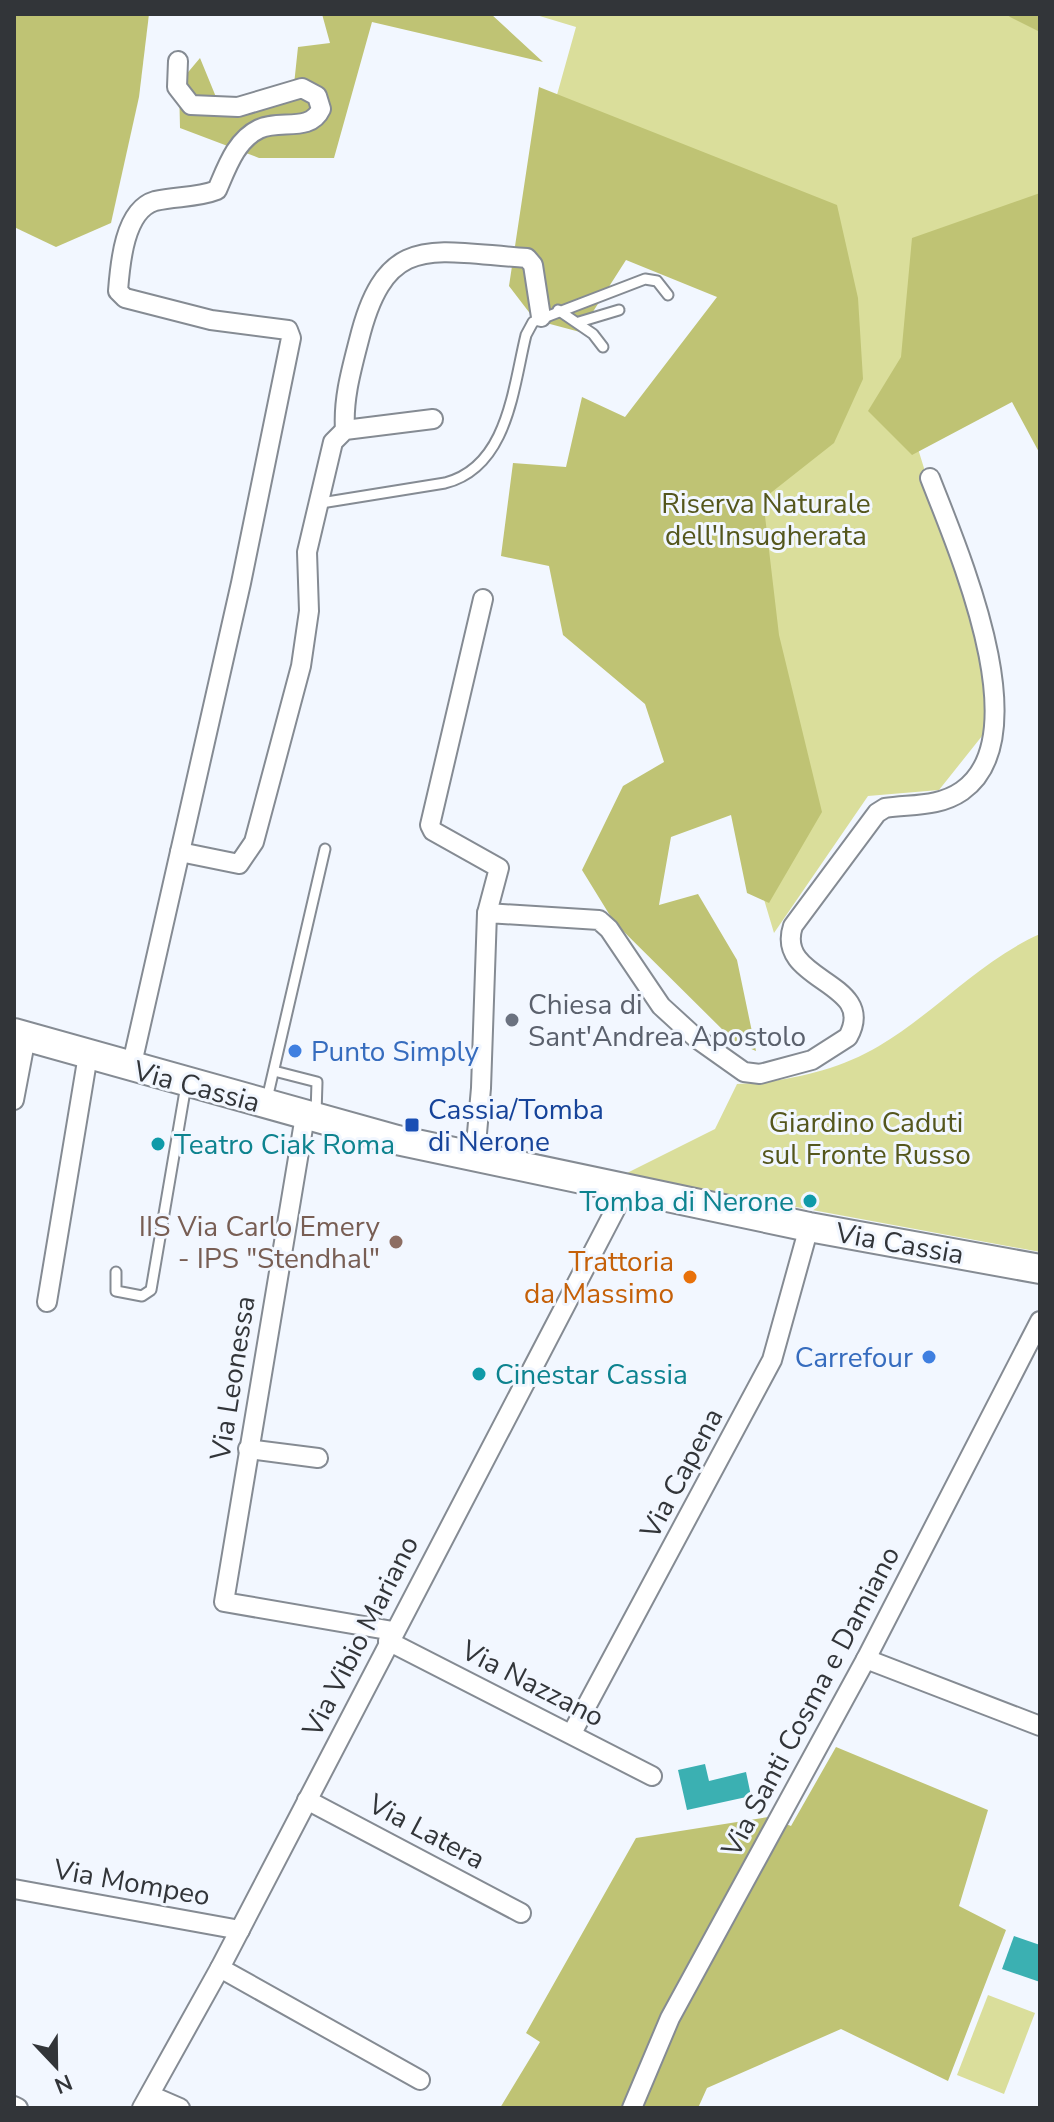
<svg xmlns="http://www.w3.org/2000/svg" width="1054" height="2122" font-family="'Nunito Sans',sans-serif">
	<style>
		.green { fill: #dade9b }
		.forest { fill: #bfc374 }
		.water { fill: #3bb0b2 }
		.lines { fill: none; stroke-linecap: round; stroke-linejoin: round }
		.lane-casing { stroke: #858b93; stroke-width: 13 }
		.street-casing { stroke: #858b93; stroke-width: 22 }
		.primary-casing { stroke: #858b93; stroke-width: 32 }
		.lane { stroke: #fff; stroke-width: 9 }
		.street { stroke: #fff; stroke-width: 18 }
		.primary { stroke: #fff; stroke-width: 28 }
		.worship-dot { fill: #6b7280; stroke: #f2f7ff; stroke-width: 3 }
		.shop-dot { fill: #3f7fe0; stroke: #f2f7ff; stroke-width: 3 }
		.transit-dot { fill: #1a4fb4; stroke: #f2f7ff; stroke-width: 3 }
		.culture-dot { fill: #0f9aa8; stroke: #f2f7ff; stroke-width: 3 }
		.education-dot { fill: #8d6e63; stroke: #f2f7ff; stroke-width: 3 }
		.food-dot { fill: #e8710a; stroke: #f2f7ff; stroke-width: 3 }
		.labels { text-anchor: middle; stroke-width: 6; stroke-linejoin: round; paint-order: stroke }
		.park-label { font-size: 28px; fill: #54561c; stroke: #f2f7ff }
		.worship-label { font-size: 28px; fill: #5b616d; stroke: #f2f7ff; text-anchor: start }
		.shop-label { font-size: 28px; fill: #366cbe; stroke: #f2f7ff; text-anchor: start }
		.street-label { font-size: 28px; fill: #323539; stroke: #f2f7ff }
		.transit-label { font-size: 28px; fill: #164399; stroke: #f2f7ff; text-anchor: start }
		.culture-label { font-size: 28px; fill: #0d838f; stroke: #f2f7ff; text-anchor: start }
		.education-label { font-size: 28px; fill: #785e54; stroke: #f2f7ff; text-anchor: end }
		.food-label { font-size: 28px; fill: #c56008; stroke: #f2f7ff; text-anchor: end }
	</style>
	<rect width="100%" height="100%" fill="#f2f7ff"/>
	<g class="green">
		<path d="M533 14H1040V389L906 410 981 652 986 731 939 790 868 796 774 933 731 789 782 285 530 191 576 27Z"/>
		<path d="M1040 934V1252L623 1175 715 1129 737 1084C785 1082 837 1071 879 1046 935 1013 979 961 1040 934Z"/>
		<path d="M988 1995 1035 2013 1004 2094 957 2075Z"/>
	</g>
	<g class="forest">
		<path d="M14 14H149L139 97 111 223 56 247 14 227Z"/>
		<path d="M322 14H491L543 62 372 22 334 158H259L180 128 179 83 200 58 216 97 293 94 298 47 330 43Z"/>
		<path d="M1006 14H1040V32L1010 17Z"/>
		<path d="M539 87 837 205 858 298 863 379 834 443 763 499 779 635 822 812 769 903 747 893 731 815 671 837 659 905 698 894 737 960 756 1051 735 1042 614 922 582 870 623 786 664 762 645 704 563 635 549 566 501 556 513 463 566 467 582 397 625 417 717 297 626 260 580 332 535 320 509 286Z"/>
		<path d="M1040 193V454L1012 402 912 455 868 411 901 357 912 238Z"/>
		<path d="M836 1747 988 1810 959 1906 1006 1930 948 2081 841 2029 707 2088 698 2108H500L540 2042 526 2033 636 1838 768 1817 791 1826Z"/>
	</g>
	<g class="water">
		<path d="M705 1764 709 1781 746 1772 751 1796 687 1810 678 1770Z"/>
		<path d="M1014 1936 1040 1945V1982L1002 1969Z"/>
	</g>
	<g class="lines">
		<g class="lane-casing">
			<g id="lane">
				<path d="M558 310 593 334 603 347"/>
				<path d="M579 322 619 310"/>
				<path d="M321 503 445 483C508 467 513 388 526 335L533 322 645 279 657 281 668 295"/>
				<path d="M274 1071 317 1082 316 1114"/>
				<path d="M267 1099 325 849"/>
				<path d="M116 1272V1291L142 1296 151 1290 186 1085"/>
			</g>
		</g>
		<g class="street-casing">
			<g id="street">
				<path d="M345 430C343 399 351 371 359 340 386 230 433 252 527 258L533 265 541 317"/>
				<path d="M483 599 430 825 433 831 499 868 487 913"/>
				<path d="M180 852 239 864 254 842 301 666 309 611 307 552 333 442 345 430 433 419"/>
				<path d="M131 1068 241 583 291 338 288 330 211 320 125 298 118 291C120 265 124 210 155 201 176 196 197 198 217 190 227 167 236 140 259 129 280 119 310 133 321 109L317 96 302 88 238 107 191 105 177 87 178 61"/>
				<path d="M14 1100 26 1037"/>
				<path d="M305 1116 224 1602 393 1631"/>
				<path d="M475 1156 481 1088 487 913 599 920 609 929 661 1006 696 1038 744 1072 760 1074 812 1060 848 1037C879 981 774 982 793 926L877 813 885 808C912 804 939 807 962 791 1040 736 957 548 930 478"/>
				<path d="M47 1302 88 1055"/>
				<path d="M248 1449 318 1458"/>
				<path d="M388 1641 652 1776"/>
				<path d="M866 1659 1040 1726"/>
				<path d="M572 1733 772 1360 809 1227"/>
				<path d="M307 1800 521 1913"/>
				<path d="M14 1889 240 1930"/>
				<path d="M220 1968 420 2080"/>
				<path d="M150 2095 180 2108"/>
				<path d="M14 2106 18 2108"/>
				<path d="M142 2108 220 1968 626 1189"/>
				<path d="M632 2108 670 2018 866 1659 1040 1321"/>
			</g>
		</g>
		<g class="primary-casing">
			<path id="primary" d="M14 1033 397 1140 809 1227 1040 1269"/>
		</g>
		<use href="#lane" class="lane"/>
		<use href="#street" class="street"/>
		<use href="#primary" class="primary"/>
	</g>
	<circle class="worship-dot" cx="512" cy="1020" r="8"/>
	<g class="shop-dot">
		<circle cx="295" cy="1051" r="8"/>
		<circle cx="929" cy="1357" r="8"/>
	</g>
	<rect class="transit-dot" x="404" y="1117" width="16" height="16" rx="4"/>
	<g class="culture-dot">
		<circle cx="158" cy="1144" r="8"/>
		<circle cx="810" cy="1201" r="8"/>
		<circle cx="479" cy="1374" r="8"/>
	</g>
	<circle class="education-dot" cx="396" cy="1242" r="8"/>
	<circle class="food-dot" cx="690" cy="1277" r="8"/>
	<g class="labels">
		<g class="park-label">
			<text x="766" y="513">Riserva Naturale<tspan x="766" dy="32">dell'Insugherata</tspan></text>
			<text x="866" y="1132">Giardino Caduti<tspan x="866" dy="32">sul Fronte Russo</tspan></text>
		</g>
		<g class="worship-label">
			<text x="528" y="1014">Chiesa di<tspan x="528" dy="32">Sant'Andrea Apostolo</tspan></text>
		</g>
		<g class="shop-label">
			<text x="311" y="1061">Punto Simply</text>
			<text x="913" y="1367" text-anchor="end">Carrefour</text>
		</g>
		<g class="street-label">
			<text transform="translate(197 1086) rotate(15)" y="10">Via Cassia</text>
			<text transform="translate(900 1243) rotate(10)" y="10">Via Cassia</text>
			<text transform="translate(232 1378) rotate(-81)" y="10">Via Leonessa</text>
			<text transform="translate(681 1473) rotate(-62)" y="10">Via Capena</text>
			<text transform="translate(360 1636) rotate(-63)" y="10">Via Vibio Mariano</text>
			<text transform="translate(533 1683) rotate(27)" y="10">Via Nazzano</text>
			<text transform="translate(810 1701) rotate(-62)" y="10">Via Santi Cosma e Damiano</text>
			<text transform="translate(427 1831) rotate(28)" y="10">Via Latera</text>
			<text transform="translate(132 1882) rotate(10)" y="10">Via Mompeo</text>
		</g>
		<g class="transit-label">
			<text x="428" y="1119">Cassia/Tomba<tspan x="428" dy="32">di Nerone</tspan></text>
		</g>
		<g class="culture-label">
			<text x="174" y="1154">Teatro Ciak Roma</text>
			<text x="794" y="1211" text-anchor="end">Tomba di Nerone</text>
			<text x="495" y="1384">Cinestar Cassia</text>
		</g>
		<g class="education-label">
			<text x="380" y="1236">IIS Via Carlo Emery<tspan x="380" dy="32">- IPS "Stendhal"</tspan></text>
		</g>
		<g class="food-label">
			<text x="674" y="1271">Trattoria<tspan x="674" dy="32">da Massimo</tspan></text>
		</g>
	</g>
	<rect width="1054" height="2122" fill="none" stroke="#323539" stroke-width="32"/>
	<g transform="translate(56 2066) rotate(158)" stroke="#f2f7ff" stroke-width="6" paint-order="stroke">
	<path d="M0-6L14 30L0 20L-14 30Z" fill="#323539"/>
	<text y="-12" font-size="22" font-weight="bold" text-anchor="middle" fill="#323539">N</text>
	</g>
</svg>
